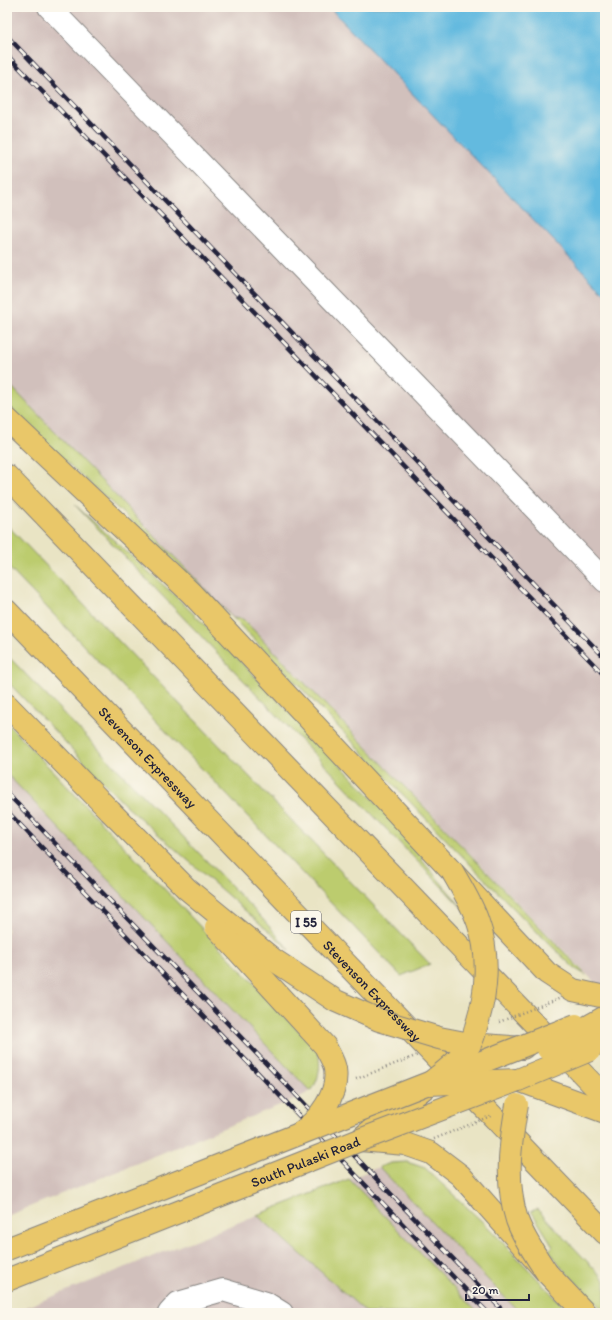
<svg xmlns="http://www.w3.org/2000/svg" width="612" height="1320" font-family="Itim,sans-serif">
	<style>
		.industrial { fill: #d1c0bc }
		.green { fill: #bccc6e; stroke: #6f7754 }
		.water { fill: #63badf; stroke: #426e8d }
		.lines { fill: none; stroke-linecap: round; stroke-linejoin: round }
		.minor-casing { stroke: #868380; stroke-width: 24 }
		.highway-casing { stroke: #868380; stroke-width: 24 }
		.minor { stroke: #fff; stroke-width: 22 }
		.highway { stroke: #e9c769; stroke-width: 22 }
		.rail-casing { stroke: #22223b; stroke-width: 4.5 }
		.rail { stroke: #fbf7ec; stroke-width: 3; stroke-dasharray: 9; stroke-linecap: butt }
		.major-bridge-casing { stroke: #868380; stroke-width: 24; stroke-linecap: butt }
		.highway-bridge-casing { stroke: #868380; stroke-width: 24; stroke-linecap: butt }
		.path-bridge { stroke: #868380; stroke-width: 2.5; stroke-dasharray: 1 3; stroke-linecap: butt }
		.major-bridge { stroke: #e9c769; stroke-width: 22 }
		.highway-bridge { stroke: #e9c769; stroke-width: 22 }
		.labels { text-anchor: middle; stroke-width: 3.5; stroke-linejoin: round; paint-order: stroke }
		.shield { fill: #fbf7ec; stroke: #636270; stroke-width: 1 }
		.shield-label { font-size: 13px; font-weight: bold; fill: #22223b }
		.street-label { font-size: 14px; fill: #22223b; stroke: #fbf7ec }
	</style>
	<rect width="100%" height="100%" fill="#fbf7ec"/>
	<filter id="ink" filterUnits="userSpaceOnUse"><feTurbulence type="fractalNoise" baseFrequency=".025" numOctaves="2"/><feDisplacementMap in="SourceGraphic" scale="8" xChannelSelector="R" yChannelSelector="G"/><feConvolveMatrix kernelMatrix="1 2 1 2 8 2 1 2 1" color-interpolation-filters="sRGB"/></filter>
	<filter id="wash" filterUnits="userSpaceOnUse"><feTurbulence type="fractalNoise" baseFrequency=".012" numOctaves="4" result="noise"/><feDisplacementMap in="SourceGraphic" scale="16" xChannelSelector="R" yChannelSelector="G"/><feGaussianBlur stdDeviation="0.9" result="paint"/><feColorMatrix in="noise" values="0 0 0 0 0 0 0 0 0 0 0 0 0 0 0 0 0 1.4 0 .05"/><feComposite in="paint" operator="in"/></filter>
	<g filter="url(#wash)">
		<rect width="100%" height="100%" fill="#e9e4c4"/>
		<g class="industrial">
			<path d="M7 7H329L605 294V993L243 619 233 618 7 382Z"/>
			<path d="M7 774 310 1091 302 1096 7 1216Z"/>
			<path d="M379 1167 520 1313H478L349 1179Z"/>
			<path d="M257 1215 367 1313H11Z"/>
		</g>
		<g class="green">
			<path d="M7 382 233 618 243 619 586 975 574 968C457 855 348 735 234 619 165 549 90 485 19 418L7 403Z"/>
			<path d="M75 505 171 592 215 635 426 854 421 859 466 912Z"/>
			<path d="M7 525 430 964 401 976 7 566Z"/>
			<path d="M7 655 260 916 290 950 125 805 7 681Z"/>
			<path d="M7 723 318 1051C321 1067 320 1076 312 1090L310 1091 7 774Z"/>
			<path d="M407 1162 425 1168 490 1229 570 1313H520L379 1167 391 1163Z"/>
			<path d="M349 1179 478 1313H367L257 1215Z"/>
			<path d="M537 1209 605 1280V1312L562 1268 549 1250 553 1246 531 1211Z"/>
		</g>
		<path class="water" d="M329 7H605V294Z"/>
	</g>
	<g filter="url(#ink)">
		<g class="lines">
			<g class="minor-casing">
				<g id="minor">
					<path d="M49 7 605 581"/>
					<path d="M169 1313 178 1303 223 1290 266 1303 282 1313"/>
				</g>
			</g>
			<g class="highway-casing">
				<g id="highway">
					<path d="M7 419 191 593 547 973 573 990 605 997"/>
					<path d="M7 476 605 1097"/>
					<path id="s1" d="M7 611 605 1233"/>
					<path d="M7 705 110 811"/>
					<path d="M470 1044 523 1048"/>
					<path d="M518 1080 605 1112"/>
					<path d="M364 1136 428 1085"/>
					<path d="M360 1140 405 1144 431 1153 460 1175 547 1273 585 1313"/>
				</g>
			</g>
			<use href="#minor" class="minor"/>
			<use href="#highway" class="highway"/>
			<g class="rail-casing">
				<g id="rail">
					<path d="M7 36 605 658"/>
					<path d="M7 55 605 676"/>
					<path d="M7 793 505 1313"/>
					<path d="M7 811 488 1313"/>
				</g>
			</g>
			<use href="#rail" class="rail"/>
			<g class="major-bridge-casing">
				<g id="major-bridge">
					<path d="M7 1249 576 1025"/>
					<path id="s2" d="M7 1280 360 1140 518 1080 590 1050"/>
				</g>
			</g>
			<g class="highway-bridge-casing">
				<g id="highway-bridge">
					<path d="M110 811 187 889 274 960 336 1001 379 1020 439 1038 470 1044"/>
					<path d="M216 927 325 1046C328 1053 334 1061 335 1069 339 1094 319 1120 299 1134"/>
					<path d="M548 1049 605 1017"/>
					<path d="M553 1050 567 1051 605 1042"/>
					<path d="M429 1084C443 1072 461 1060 470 1044 473 1039 475 1032 476 1027 487 993 490 955 478 922 472 904 461 887 452 871"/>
					<path d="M429 1084 518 1080"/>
					<path d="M517 1105C510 1144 505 1182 517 1220 524 1239 536 1256 547 1273"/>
				</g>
			</g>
			<g class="path-bridge">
				<path d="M499 1022 562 997"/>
				<path d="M356 1079 418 1055"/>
				<path d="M434 1139 493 1115"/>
			</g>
			<use href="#major-bridge" class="major-bridge"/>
			<use href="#highway-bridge" class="highway-bridge"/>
		</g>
	</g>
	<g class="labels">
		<rect class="shield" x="291" y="911" width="30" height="22" rx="3"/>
		<g class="shield-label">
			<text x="306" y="927">I 55</text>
		</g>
		<g class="street-label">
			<text dy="5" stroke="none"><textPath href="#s1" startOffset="203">Stevenson Expressway</textPath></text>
			<text dy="5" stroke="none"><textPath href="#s1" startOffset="527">Stevenson Expressway</textPath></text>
			<text dy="5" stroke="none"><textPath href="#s2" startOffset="321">South Pulaski Road</textPath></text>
		</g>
	</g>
	<rect width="612" height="1320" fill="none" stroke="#fbf7ec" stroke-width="24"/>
	<path d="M466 1294v6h63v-6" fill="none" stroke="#22223b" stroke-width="2"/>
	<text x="472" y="1294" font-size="12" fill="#22223b" stroke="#fbf7ec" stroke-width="3" paint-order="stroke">20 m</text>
</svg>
